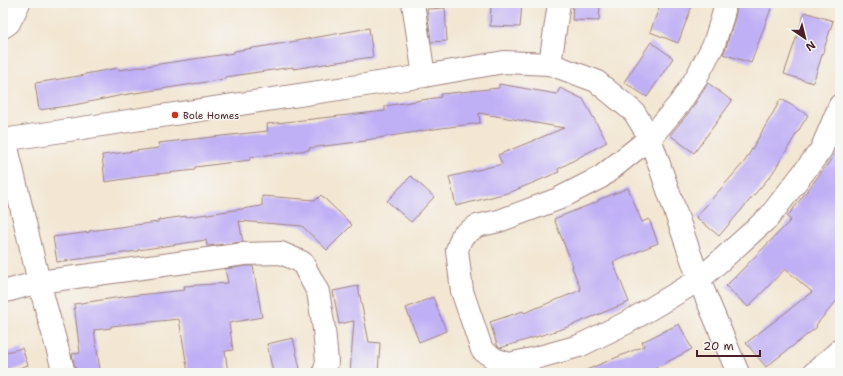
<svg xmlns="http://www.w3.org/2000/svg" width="843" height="376" font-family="'Shantell Sans',sans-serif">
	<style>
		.building { fill: #bfaff5 }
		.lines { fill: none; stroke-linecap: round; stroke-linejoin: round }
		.minor-casing { stroke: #9e827e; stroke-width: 24 }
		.minor { stroke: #fff; stroke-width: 22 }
		.poi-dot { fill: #c8321e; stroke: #f6f6f2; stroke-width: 1.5 }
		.labels { text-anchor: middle; stroke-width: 3; stroke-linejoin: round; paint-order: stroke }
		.poi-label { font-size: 10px; fill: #4a1f2b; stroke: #f6f6f2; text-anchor: start }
	</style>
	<rect width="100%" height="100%" fill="#f6f6f2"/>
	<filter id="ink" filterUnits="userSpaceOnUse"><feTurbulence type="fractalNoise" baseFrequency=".025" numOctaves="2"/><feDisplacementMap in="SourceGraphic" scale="8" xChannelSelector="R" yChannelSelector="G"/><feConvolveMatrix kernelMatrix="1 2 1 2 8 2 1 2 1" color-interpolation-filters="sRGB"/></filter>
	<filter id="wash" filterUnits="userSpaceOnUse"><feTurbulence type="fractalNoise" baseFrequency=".012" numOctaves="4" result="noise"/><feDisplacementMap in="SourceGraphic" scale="16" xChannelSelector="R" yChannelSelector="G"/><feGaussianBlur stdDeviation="0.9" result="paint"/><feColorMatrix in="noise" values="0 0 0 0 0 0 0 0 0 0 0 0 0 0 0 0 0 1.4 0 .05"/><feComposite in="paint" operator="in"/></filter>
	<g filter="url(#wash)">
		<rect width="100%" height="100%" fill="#f3e6d2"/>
		<g id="blocks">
			<g class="building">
				<path d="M491 3H522L520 27 490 26Z"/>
				<path d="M573 3H600L599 21 572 20Z"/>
				<path d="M661 3H693L678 43 650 32Z"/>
				<path d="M739 3H773L751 63 723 54 726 48Z"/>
				<path d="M445 8 447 41 431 42 427 9Z"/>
				<path d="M805 12 833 21 813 83 784 74Z"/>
				<path d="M369 28 373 57 337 62 293 69V67L225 77V79L123 95 74 105 39 110 35 83 85 75V74L118 68 119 70 234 53V51L279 44Z"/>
				<path d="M651 42 673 58 647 97 624 82Z"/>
				<path d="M708 83 732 101 694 153 670 135 691 110Z"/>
				<path d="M499 84 557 94 560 88 583 99 607 142 558 169 559 172 511 192 456 206 449 177 502 164 498 155 564 128 479 113 480 123 434 129 366 140V141L309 148V150L250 157V160L195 167V170L138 176V177L105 182 102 155 159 148 158 143 268 131 267 124 385 111V106L441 97V94L499 88Z"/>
				<path d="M781 99 808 115 772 174 719 236 696 217 745 161Z"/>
				<path d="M840 148V297L816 325 817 327 766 367 746 343 812 292 785 269 748 307 726 286 791 220 787 217Z"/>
				<path d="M411 176 434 197 411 222 387 201Z"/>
				<path d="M628 188 642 222 649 219 658 243 613 262 629 302 565 328 500 348 497 345 490 322 523 311 524 313 581 290 572 267 573 266 554 219 599 201 598 200Z"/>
				<path d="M321 195 352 225 327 250 302 226 239 221 243 242 207 246 206 240 138 250V251L57 262 53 237 90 232 89 231 158 222V220L187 216V217L262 206V196L316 200Z"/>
				<path d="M245 266H253L262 317 229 323 233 350 225 351 228 373H188L179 319 111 326V328L94 330 100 370 85 373H76L72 354 80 353 74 304 129 296 185 290 184 286 228 283 225 269Z"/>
				<path d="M358 286 369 342 380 343 378 373H350L354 321 339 324 333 291Z"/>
				<path d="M433 297 446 331 419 342 406 308Z"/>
				<path d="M679 324 692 349 646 373H579L644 346 642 342Z"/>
				<path d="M293 338 301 373H273L267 344Z"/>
				<path d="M22 348 28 365 5 373H3V353Z"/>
			</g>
		</g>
	</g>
	<g filter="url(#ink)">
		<use href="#blocks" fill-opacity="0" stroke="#9e827e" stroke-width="1"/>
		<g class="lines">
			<g class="minor-casing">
				<g id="minor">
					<path d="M413 3 424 76"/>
					<path d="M725 3 723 15 714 44 696 78 680 103 650 138 601 177 558 199 499 221 477 226 462 236 457 250 462 291 482 350 495 359 509 364 532 359 579 346 628 322 699 280 769 217 821 150 840 105"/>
					<path d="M3 27 9 23 19 3"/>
					<path d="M550 64 559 3"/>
					<path d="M5 139 39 282 64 373"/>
					<path d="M3 140 424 76 504 62 550 64 596 81 634 112 650 138 699 280 738 373"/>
					<path d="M3 292 39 282 244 254 281 253 302 262 318 292 324 329 327 362 324 373"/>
					<path d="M814 373 840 350"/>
				</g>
			</g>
			<use href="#minor" class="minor"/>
		</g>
	</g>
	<circle class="poi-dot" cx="175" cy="115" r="4"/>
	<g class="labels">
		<g class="poi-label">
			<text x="183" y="119">Bole Homes</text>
		</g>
	</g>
	<rect width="843" height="376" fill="none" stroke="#f6f6f2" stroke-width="16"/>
	<g transform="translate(805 38) rotate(145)" stroke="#f6f6f2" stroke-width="3" paint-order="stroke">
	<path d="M0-3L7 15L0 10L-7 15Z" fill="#4a1f2b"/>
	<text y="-6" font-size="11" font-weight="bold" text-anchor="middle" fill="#4a1f2b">N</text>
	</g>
	<path d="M697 350v6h63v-6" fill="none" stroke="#4a1f2b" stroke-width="2"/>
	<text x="703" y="350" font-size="12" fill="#4a1f2b" stroke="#f6f6f2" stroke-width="3" paint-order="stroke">20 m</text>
</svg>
